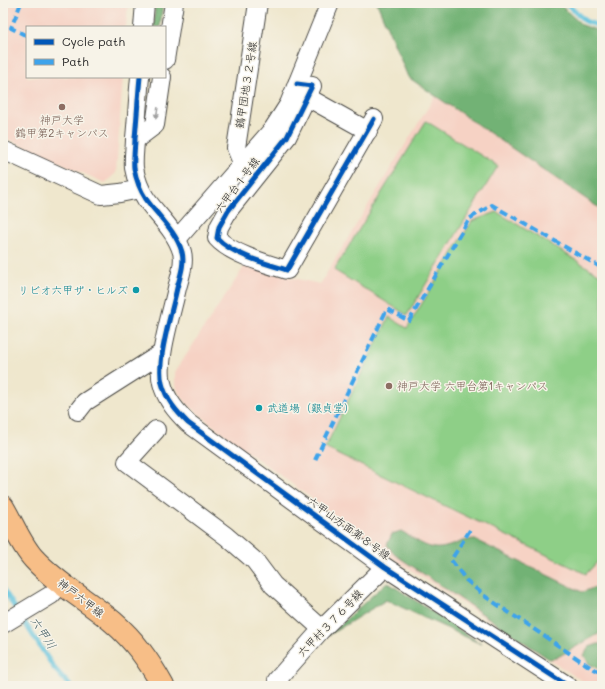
<svg xmlns="http://www.w3.org/2000/svg" width="605" height="689" font-family="Mali,'Klee One',sans-serif">
	<style>
		.built { fill: #f6d2c4 }
		.green { fill: #8ecf87; stroke: #5c7d59 }
		.forest { fill: #72b274; stroke: #4e6e50 }
		.lines { fill: none; stroke-linecap: round; stroke-linejoin: round }
		.stream { stroke: #60c3de; stroke-width: 5 }
		.minor-casing { stroke: #484743; stroke-width: 20 }
		.major-casing { stroke: #484743; stroke-width: 24 }
		.minor { stroke: #fff; stroke-width: 18 }
		.major { stroke: #f7be87; stroke-width: 22 }
		.quiet { stroke: #3ea3eb; stroke-width: 4; stroke-dasharray: 8 4; stroke-linecap: butt }
		.cycleway-casing { stroke: #f7f3e8; stroke-width: 8 }
		.cycleway { stroke: #0057b8; stroke-width: 5 }
		.oneway { fill: #a0a0a0 }
		.education-dot { fill: #8d6e63; stroke: #f7f3e8; stroke-width: 1.5 }
		.culture-dot { fill: #0f9aa8; stroke: #f7f3e8; stroke-width: 1.5 }
		.labels { text-anchor: middle; stroke-width: 3; stroke-linejoin: round; paint-order: stroke }
		.street-label { font-size: 11px; fill: #2b2b2b; stroke: #f7f3e8 }
		.education-label { font-size: 11px; fill: #785e54; stroke: #f7f3e8 }
		.culture-label { font-size: 11px; fill: #0d838f; stroke: #f7f3e8; text-anchor: end }
		.water-label { font-size: 12px; font-style: italic; fill: #3b5961; stroke: #f7f3e8 }
	</style>
	<rect width="100%" height="100%" fill="#f7f3e8"/>
	<filter id="ink" filterUnits="userSpaceOnUse"><feTurbulence type="fractalNoise" baseFrequency=".025" numOctaves="2"/><feDisplacementMap in="SourceGraphic" scale="8" xChannelSelector="R" yChannelSelector="G"/><feConvolveMatrix kernelMatrix="1 2 1 2 8 2 1 2 1" color-interpolation-filters="sRGB"/></filter>
	<filter id="wash" filterUnits="userSpaceOnUse"><feTurbulence type="fractalNoise" baseFrequency=".012" numOctaves="4" result="noise"/><feDisplacementMap in="SourceGraphic" scale="16" xChannelSelector="R" yChannelSelector="G"/><feGaussianBlur stdDeviation="0.9" result="paint"/><feColorMatrix in="noise" values="0 0 0 0 0 0 0 0 0 0 0 0 0 0 0 0 0 1.4 0 .05"/><feComposite in="paint" operator="in"/></filter>
	<g filter="url(#wash)">
		<rect width="100%" height="100%" fill="#efe7cd"/>
		<g class="built">
			<path d="M3 3H128L126 27H27V77H123L116 173 105 183 3 137Z"/>
			<path d="M435 96 602 210V686H590L394 559 217 429 187 404 178 392 175 381V372L248 261 289 277 320 284Z"/>
		</g>
		<g class="green">
			<path d="M426 121 498 166 407 315 334 270Z"/>
			<path d="M497 212 602 276V557L586 574 325 448 389 317 407 328 472 221Z"/>
		</g>
		<g class="forest">
			<path d="M155 3H163L160 27H154Z"/>
			<path d="M377 3H558L582 25 602 32V210L408 77Z"/>
			<path d="M401 531C412 537 427 550 440 548 451 547 461 540 473 539L582 592 602 585V632L556 658 549 659 394 554 387 545 392 534Z"/>
			<path d="M387 582 481 644 386 600 329 635Z"/>
			<path d="M598 644H602V670L589 664 584 655 589 647Z"/>
		</g>
		<g class="lines">
			<g class="stream">
				<path d="M566 3 585 21 602 27"/>
				<path d="M3 589 54 668 70 686"/>
			</g>
		</g>
	</g>
	<g filter="url(#ink)">
		<g class="lines">
			<g class="minor-casing">
				<g id="minor">
					<path d="M143 27 145 3"/>
					<path d="M165 60 174 3"/>
					<path d="M140 77C138 97 137 118 135 138 135 148 133 158 134 168 136 179 140 190 146 199 158 216 176 231 182 252 185 263 180 277 177 288 172 312 156 361 162 383 166 400 177 412 188 423L385 567 568 686"/>
					<path d="M297 84 312 86 287 137 228 211 219 227 217 238C231 254 267 264 287 270L374 119"/>
					<path d="M307 97 368 131"/>
					<path d="M135 140 155 125 162 77"/>
					<path d="M3 150 101 195 120 193 140 189"/>
					<path d="M243 165 236 148 258 3"/>
					<path d="M177 239 273 129 289 104 330 3"/>
					<path d="M78 411 85 402 162 353"/>
					<path d="M156 430 127 462 226 536 255 561 273 585 322 629"/>
					<path d="M3 624 51 595 62 583"/>
					<path d="M281 686 277 680 322 629 385 567"/>
				</g>
			</g>
			<g class="major-casing">
				<path id="major" d="M3 507C13 524 21 545 34 559 57 584 87 600 113 622 135 641 149 661 163 686"/>
			</g>
			<use href="#minor" class="minor"/>
			<use href="#major" class="major"/>
			<g class="quiet">
				<path d="M21 3 11 28 27 36"/>
				<path d="M315 460 387 309 409 321 469 219 492 205 602 268"/>
				<path d="M470 530 451 560 466 580 486 597 590 667 602 673"/>
			</g>
			<g class="cycleway-casing">
				<g id="cycleway">
					<path d="M140 77C138 97 137 118 135 138 135 148 133 158 134 168 136 179 140 190 146 199 158 216 176 231 182 252 185 263 180 277 177 288 172 312 156 361 162 383 166 400 177 412 188 423L385 567 568 686"/>
					<path d="M297 84 312 86 287 137 228 211 219 227 217 238C231 254 267 264 287 270L374 119"/>
				</g>
			</g>
			<use href="#cycleway" class="cycleway"/>
		</g>
		<defs><path id="oneway-solid" d="M-6-.8H1V-3.2L6.5 0L1 3.2V.8H-6Z"/></defs>
		<use class="oneway" href="#oneway-solid" transform="translate(157 113) rotate(99)"/>
	</g>
	<g class="education-dot">
		<circle cx="62" cy="107" r="4"/>
		<circle cx="389" cy="386" r="4"/>
	</g>
	<g class="culture-dot">
		<circle cx="136" cy="290" r="4"/>
		<circle cx="259" cy="408" r="4"/>
	</g>
	<g class="labels">
		<g class="street-label">
			<text transform="translate(246 85) rotate(-81)" y="4">鶴甲団地３２号線</text>
			<text transform="translate(237 185) rotate(-53)" y="4">六甲台１号線</text>
			<text transform="translate(349 528) rotate(36)" y="4">六甲山方面第８号線</text>
			<text transform="translate(81 598) rotate(38)" y="4">神戸六甲線</text>
			<text transform="translate(330 623) rotate(-46)" y="4">六甲村３７６号線</text>
		</g>
		<g class="education-label">
			<text x="62" y="124">神戸大学<tspan x="62" dy="13">鶴甲第2キャンパス</tspan></text>
			<text x="397" y="390" text-anchor="start">神戸大学 六甲台第1キャンパス</text>
		</g>
		<g class="culture-label">
			<text x="128" y="294">リビオ六甲ザ・ヒルズ</text>
			<text x="267" y="412" text-anchor="start">武道場（艱貞堂）</text>
		</g>
		<g class="water-label">
			<text transform="translate(43 633) rotate(57)" y="4">六甲川</text>
		</g>
	</g>
	<rect width="605" height="689" fill="none" stroke="#f7f3e8" stroke-width="16"/>
	<rect x="26" y="26" width="140" height="52" fill="#f7f3e8" stroke="#a5a39c"/>
	<rect x="34" y="39" width="20" height="6" fill="#0057b8" stroke="#a5a39c"/>
	<text x="62" y="46" font-size="12" fill="#2b2b2b">Cycle path</text>
	<rect x="34" y="59" width="20" height="6" fill="#3ea3eb" stroke="#a5a39c"/>
	<text x="62" y="66" font-size="12" fill="#2b2b2b">Path</text>
</svg>
